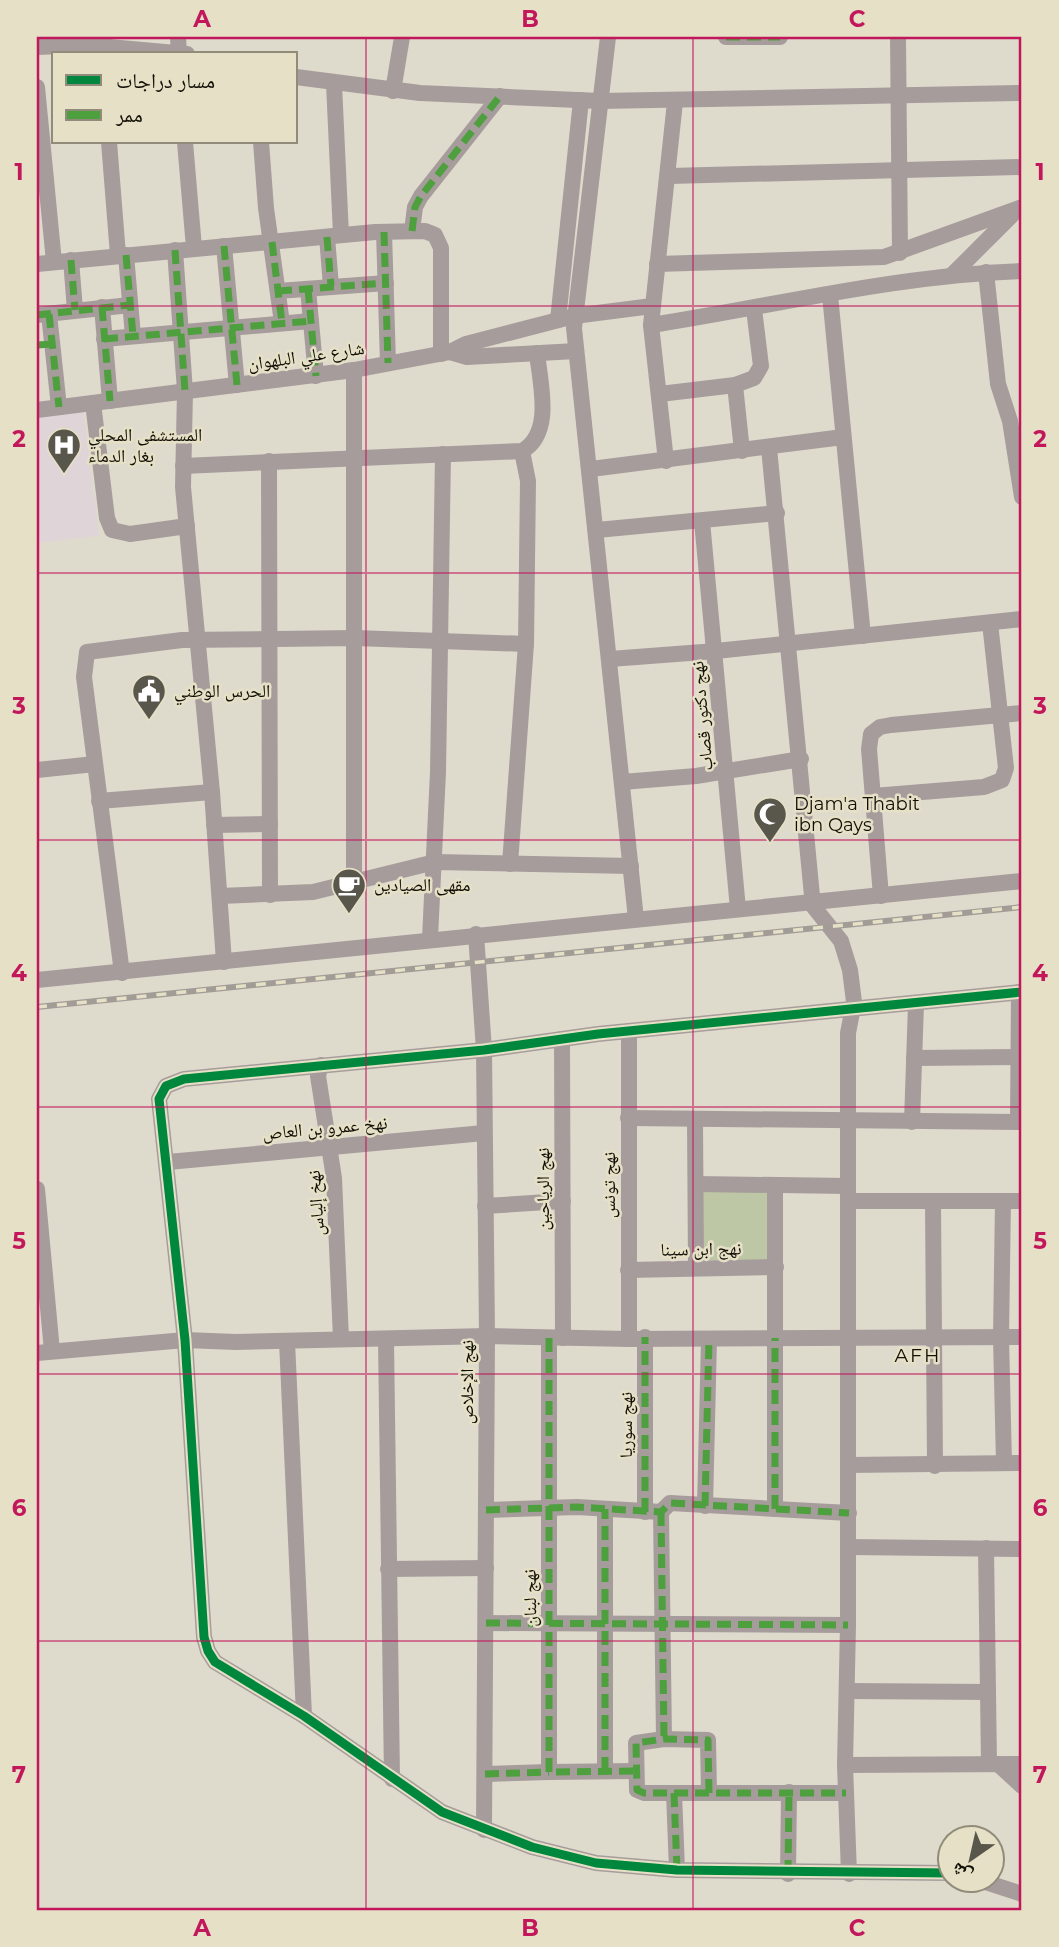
<svg xmlns="http://www.w3.org/2000/svg" width="1059" height="1947" font-family="Montserrat,'Noto Naskh Arabic',sans-serif">
	<style>
		.medical { fill: #dfd4d8 }
		.green { fill: #bdc7a5 }
		.lines { fill: none; stroke-linecap: round; stroke-linejoin: round }
		.minor { stroke: #a79c9c; stroke-width: 16 }
		.rail-casing { stroke: #a29c97; stroke-width: 6 }
		.rail { stroke: #e5e0c6; stroke-width: 3.5; stroke-dasharray: 10; stroke-linecap: butt }
		.quiet { stroke: #4da03d; stroke-width: 7; stroke-dasharray: 14 7; stroke-linecap: butt }
		.cycleway-casing { stroke: #e5e0c6; stroke-width: 13 }
		.cycleway { stroke: #00873e; stroke-width: 9 }
		.grid { fill: none; stroke: #c2185b; stroke-width: 2; stroke-opacity: 0.55 }
		.labels { text-anchor: middle; stroke-width: 5; stroke-linejoin: round; paint-order: stroke }
		.street-label { font-size: 18px; fill: #110f06; stroke: #e5e0c6 }
		.poi-label { font-size: 18px; fill: #110f06; stroke: #e5e0c6; text-anchor: start }
		.neighbourhood-label { font-size: 19px; letter-spacing: 2px; fill: #110f06; stroke: #e5e0c6 }
		.neatline { fill: none; stroke: #c2185b; stroke-width: 2.5 }
		.grid-label { font-size: 23px; text-anchor: middle; font-weight: bold; fill: #c2185b }
	</style>
	<rect width="100%" height="100%" fill="#dedbcd"/>
	<path class="medical" d="M83 411 99 536 37 543V414Z"/>
	<path class="green" d="M702 1190 770 1191V1260H702Z"/>
	<g class="lines">
		<g class="minor">
			<path d="M178 37 179 54"/>
			<path d="M608 37 574 328 636 919"/>
			<path d="M726 37H780"/>
			<path d="M898 37 900 253"/>
			<path d="M37 47 87 45 187 54"/>
			<path d="M296 77 420 93 600 101 1022 93"/>
			<path d="M334 84 341 235"/>
			<path d="M37 87 54 262"/>
			<path d="M393 91 402 37"/>
			<path d="M109 142 118 255"/>
			<path d="M185 142 194 248"/>
			<path d="M261 142 266 208 282 323"/>
			<path d="M669 176 1022 167"/>
			<path d="M412 231 415 207 421 196 500 96"/>
			<path d="M384 232 388 363"/>
			<path d="M327 237 331 286"/>
			<path d="M224 246 237 385"/>
			<path d="M175 250 185 391 183 487 212 792 224 962"/>
			<path d="M126 255 133 336"/>
			<path d="M71 260 75 310"/>
			<path d="M37 264 375 232 425 231 435 235 441 248V354"/>
			<path d="M657 264 884 257 1022 207"/>
			<path d="M986 272 998 384 1010 421 1022 497"/>
			<path d="M953 274 1012 215"/>
			<path d="M308 289 316 376"/>
			<path d="M278 291 386 283"/>
			<path d="M830 295 863 636"/>
			<path d="M102 307 110 401"/>
			<path d="M49 314 59 407"/>
			<path d="M37 315 130 305"/>
			<path d="M558 320 581 100"/>
			<path d="M651 325C774 306 897 275 1022 271"/>
			<path d="M104 339 311 321"/>
			<path d="M450 352 467 357 576 351"/>
			<path d="M735 385 742 451"/>
			<path d="M660 394 735 385 754 378 761 366 754 309"/>
			<path d="M93 403 107 518 112 530 130 534 187 526"/>
			<path d="M37 410 354 370 450 352 466 344 574 316 652 306"/>
			<path d="M769 448 813 906 841 941 850 970 854 1002 848 1033V1625L845 1765 849 1874"/>
			<path d="M269 461 270 895"/>
			<path d="M666 461 651 325 675 102"/>
			<path d="M183 466 522 451C554 433 540 383 537 353"/>
			<path d="M591 469 843 437"/>
			<path d="M702 521 738 909"/>
			<path d="M597 530 777 513"/>
			<path d="M610 659 716 651 1022 619"/>
			<path d="M37 770 95 764"/>
			<path d="M622 782 696 776 801 759"/>
			<path d="M873 796 984 787 1002 780 1006 768 990 623"/>
			<path d="M99 801 212 792"/>
			<path d="M214 825 270 824"/>
			<path d="M510 864 526 644 528 481 522 451"/>
			<path d="M354 883V370"/>
			<path d="M220 896 313 892 435 862 631 866"/>
			<path d="M881 896 869 749 871 734 880 727 891 725 1022 713"/>
			<path d="M476 934 484 1050 487 1336 484 1830"/>
			<path d="M430 938 438 772 443 454"/>
			<path d="M122 973 84 677 87 652 182 640 355 638 526 644"/>
			<path d="M37 980 1022 881"/>
			<path d="M629 1031V1339"/>
			<path d="M562 1039 563 1338"/>
			<path d="M914 1058 1018 1057"/>
			<path d="M321 1065 318 1076 334 1178 341 1339"/>
			<path d="M628 1118 1022 1122"/>
			<path d="M695 1120 696 1267"/>
			<path d="M912 1122 916 1004"/>
			<path d="M1018 1122 1019 992"/>
			<path d="M168 1162 484 1133"/>
			<path d="M696 1184 848 1186"/>
			<path d="M37 1189 52 1351"/>
			<path d="M849 1201H1022"/>
			<path d="M1003 1201 1001 1337 1004 1463"/>
			<path d="M933 1202 935 1466"/>
			<path d="M485 1206 563 1201"/>
			<path d="M628 1270 776 1267"/>
			<path d="M549 1338V1772L635 1771"/>
			<path d="M386 1340 392 1779"/>
			<path d="M287 1341 304 1716"/>
			<path d="M37 1353 185 1340 236 1342 487 1336 629 1339 1022 1337"/>
			<path d="M848 1465 1022 1463"/>
			<path d="M705 1506 709 1339"/>
			<path d="M775 1509V1185"/>
			<path d="M486 1510 577 1507 661 1512 670 1503 849 1513"/>
			<path d="M645 1512V1337"/>
			<path d="M661 1512 664 1739"/>
			<path d="M849 1547 1022 1549"/>
			<path d="M986 1548 989 1764"/>
			<path d="M388 1569 486 1568"/>
			<path d="M486 1623 848 1625"/>
			<path d="M847 1691 988 1692"/>
			<path d="M998 1764 1022 1786"/>
			<path d="M845 1765 1022 1764"/>
			<path d="M605 1771V1509"/>
			<path d="M485 1774 549 1772"/>
			<path d="M674 1793 677 1870"/>
			<path d="M709 1793 708 1740 664 1739 636 1743 637 1790 644 1793H846"/>
			<path d="M950 1873 677 1870 596 1863 532 1847 442 1812 304 1716 215 1662 208 1651 204 1637 185 1340 159 1099 166 1086 184 1079 484 1050 598 1034 1022 992"/>
			<path d="M788 1874 789 1792"/>
			<path d="M982 1881 1022 1894"/>
		</g>
		<g class="rail-casing">
			<path id="rail" d="M37 1007 1022 907"/>
		</g>
		<use href="#rail" class="rail"/>
		<g class="quiet">
			<path d="M726 37H780"/>
			<path d="M412 231 415 207 421 196 500 96"/>
			<path d="M384 232 388 363"/>
			<path d="M327 237 331 286"/>
			<path d="M272 242 282 323"/>
			<path d="M224 246 237 385"/>
			<path d="M175 250 185 391"/>
			<path d="M126 255 133 336"/>
			<path d="M71 260 75 310"/>
			<path d="M308 289 316 376"/>
			<path d="M278 291 386 283"/>
			<path d="M102 307 110 401"/>
			<path d="M49 314 59 407"/>
			<path d="M37 315 130 305"/>
			<path d="M104 339 311 321"/>
			<path d="M37 345 53 344"/>
			<path d="M549 1338V1772L635 1771"/>
			<path d="M705 1506 709 1339"/>
			<path d="M775 1509V1338"/>
			<path d="M486 1510 577 1507 661 1512 670 1503 849 1513"/>
			<path d="M645 1512V1337"/>
			<path d="M661 1512 664 1739"/>
			<path d="M486 1623 848 1625"/>
			<path d="M605 1771V1509"/>
			<path d="M485 1774 549 1772"/>
			<path d="M674 1793 677 1870"/>
			<path d="M709 1793 708 1740 664 1739 636 1743 637 1790 644 1793H846"/>
			<path d="M788 1874 789 1792"/>
		</g>
		<g class="cycleway-casing">
			<path id="cycleway" d="M950 1873 677 1870 596 1863 532 1847 442 1812 304 1716 215 1662 208 1651 204 1637 185 1340 159 1099 166 1086 184 1079 484 1050 598 1034 1022 992"/>
		</g>
		<use href="#cycleway" class="cycleway"/>
	</g>
	<path class="grid" d="M366 37V1910M693 37V1910M37 306H1022M37 573H1022M37 840H1022M37 1107H1022M37 1374H1022M37 1641H1022"/>
	<defs>
		<g id="hospital-pin" transform="scale(1.75)"><path d="M0 17L-7.5 6A9.5 9.5 0 1 1 7.5 6Z" fill="#59564c" stroke="#e5e0c6"/><path d="M-5-5h3v3.5h4V-5h3V5h-3V1.5h-4V5h-3Z" fill="#fff"/></g>
		<g id="civic-pin" transform="scale(1.75)"><path d="M0 17L-7.5 6A9.5 9.5 0 1 1 7.5 6Z" fill="#59564c" stroke="#e5e0c6"/><path d="M-.6-6.5H3V-4.5H.6V-3L4-1V1h2V6H-6V1h2V-1L-.6-3ZM-1.2 2.5V6h2.4V2.5Z" fill="#fff"/></g>
		<g id="mosque-pin" transform="scale(1.75)"><path d="M0 17L-7.5 6A9.5 9.5 0 1 1 7.5 6Z" fill="#59564c" stroke="#e5e0c6"/><path d="M3.5-4.9A6 6 0 1 0 3.5 4.9A5 5 0 1 1 3.5-4.9Z" fill="#fff"/></g>
		<g id="cafe-pin" transform="scale(1.75)"><path d="M0 17L-7.5 6A9.5 9.5 0 1 1 7.5 6Z" fill="#59564c" stroke="#e5e0c6"/><path d="M-5.5-4.5H6V0H3Q3 3.5 0 3.5H-2.5Q-5.5 3.5-5.5 0ZM3-3.2v2h1.7v-2ZM-6 4.5H4V6H-6Z" fill="#fff"/></g>
	</defs>
	<g fill-rule="evenodd">
		<use href="#hospital-pin" x="64" y="445"/>
		<use href="#civic-pin" x="149" y="691"/>
		<use href="#mosque-pin" x="770" y="814"/>
		<use href="#cafe-pin" x="349" y="885"/>
	</g>
	<g class="labels">
		<g class="street-label">
			<text transform="translate(306 356) rotate(-8)" y="6">شارع علي البلهوان</text>
			<text transform="translate(702 716) rotate(-95)" y="6">نهج دكتور قصاب</text>
			<text transform="translate(325 1128) rotate(-5)" y="6">نهخ عمرو بن العاص</text>
			<text transform="translate(609 1185) rotate(-90)" y="6">نهج تونس</text>
			<text transform="translate(543 1189) rotate(-90)" y="6">نهج الرياحين</text>
			<text transform="translate(316 1203) rotate(-94)" y="6">نهخ إلياس</text>
			<text transform="translate(701 1249) rotate(-1)" y="6">نهج ابن سينا</text>
			<text transform="translate(467 1382) rotate(-90)" y="6">نهج الإخلاص</text>
			<text transform="translate(626 1425) rotate(-90)" y="6">نهج سوريا</text>
			<text transform="translate(530 1598) rotate(-91)" y="6">نهج لبنان</text>
		</g>
		<g class="poi-label">
			<text x="88" y="441">المستشفى المحلي<tspan x="88" dy="21">بغار الدماء</tspan></text>
			<text x="174" y="697">الحرس الوطني</text>
			<text x="794" y="810">Djam'a Thabit<tspan x="794" dy="21">ibn Qays</tspan></text>
			<text x="374" y="891">مقهى الصيادين</text>
		</g>
		<g class="neighbourhood-label">
			<text x="918" y="1362">AFH</text>
		</g>
	</g>
	<rect width="1059" height="1947" fill="none" stroke="#e5e0c6" stroke-width="77"/>
	<rect x="52" y="52" width="245" height="91" fill="#e5e0c6" stroke="#908c79" stroke-width="2"/>
	<rect x="66" y="75" width="35" height="10" fill="#00873e" stroke="#908c79" stroke-width="2"/>
	<text x="116" y="88" font-size="21" fill="#110f06">مسار دراجات</text>
	<rect x="66" y="110" width="35" height="10" fill="#4da03d" stroke="#908c79" stroke-width="2"/>
	<text x="116" y="122" font-size="21" fill="#110f06">ممر</text>
	<g transform="translate(971 1859) rotate(214)"><circle r="33" fill="#e5e0c6" stroke="#908c79" stroke-width="2"/>
	<path d="M0-5L12 26L0 18L-12 26Z" fill="#59564c"/>
	<text y="-10" font-size="19" font-weight="bold" text-anchor="middle" fill="#110f06">ش</text>
	</g>
	<rect x="38" y="38" width="982" height="1871" class="neatline"/>
	<g class="grid-label">
		<text x="202" y="27">A</text>
		<text x="530" y="27">B</text>
		<text x="857" y="27">C</text>
		<text x="19" y="180">1</text>
		<text x="1040" y="180">1</text>
		<text x="19" y="447">2</text>
		<text x="1040" y="447">2</text>
		<text x="19" y="714">3</text>
		<text x="1040" y="714">3</text>
		<text x="19" y="981">4</text>
		<text x="1040" y="981">4</text>
		<text x="19" y="1249">5</text>
		<text x="1040" y="1249">5</text>
		<text x="19" y="1516">6</text>
		<text x="1040" y="1516">6</text>
		<text x="19" y="1783">7</text>
		<text x="1040" y="1783">7</text>
		<text x="202" y="1936">A</text>
		<text x="530" y="1936">B</text>
		<text x="857" y="1936">C</text>
	</g>
</svg>
